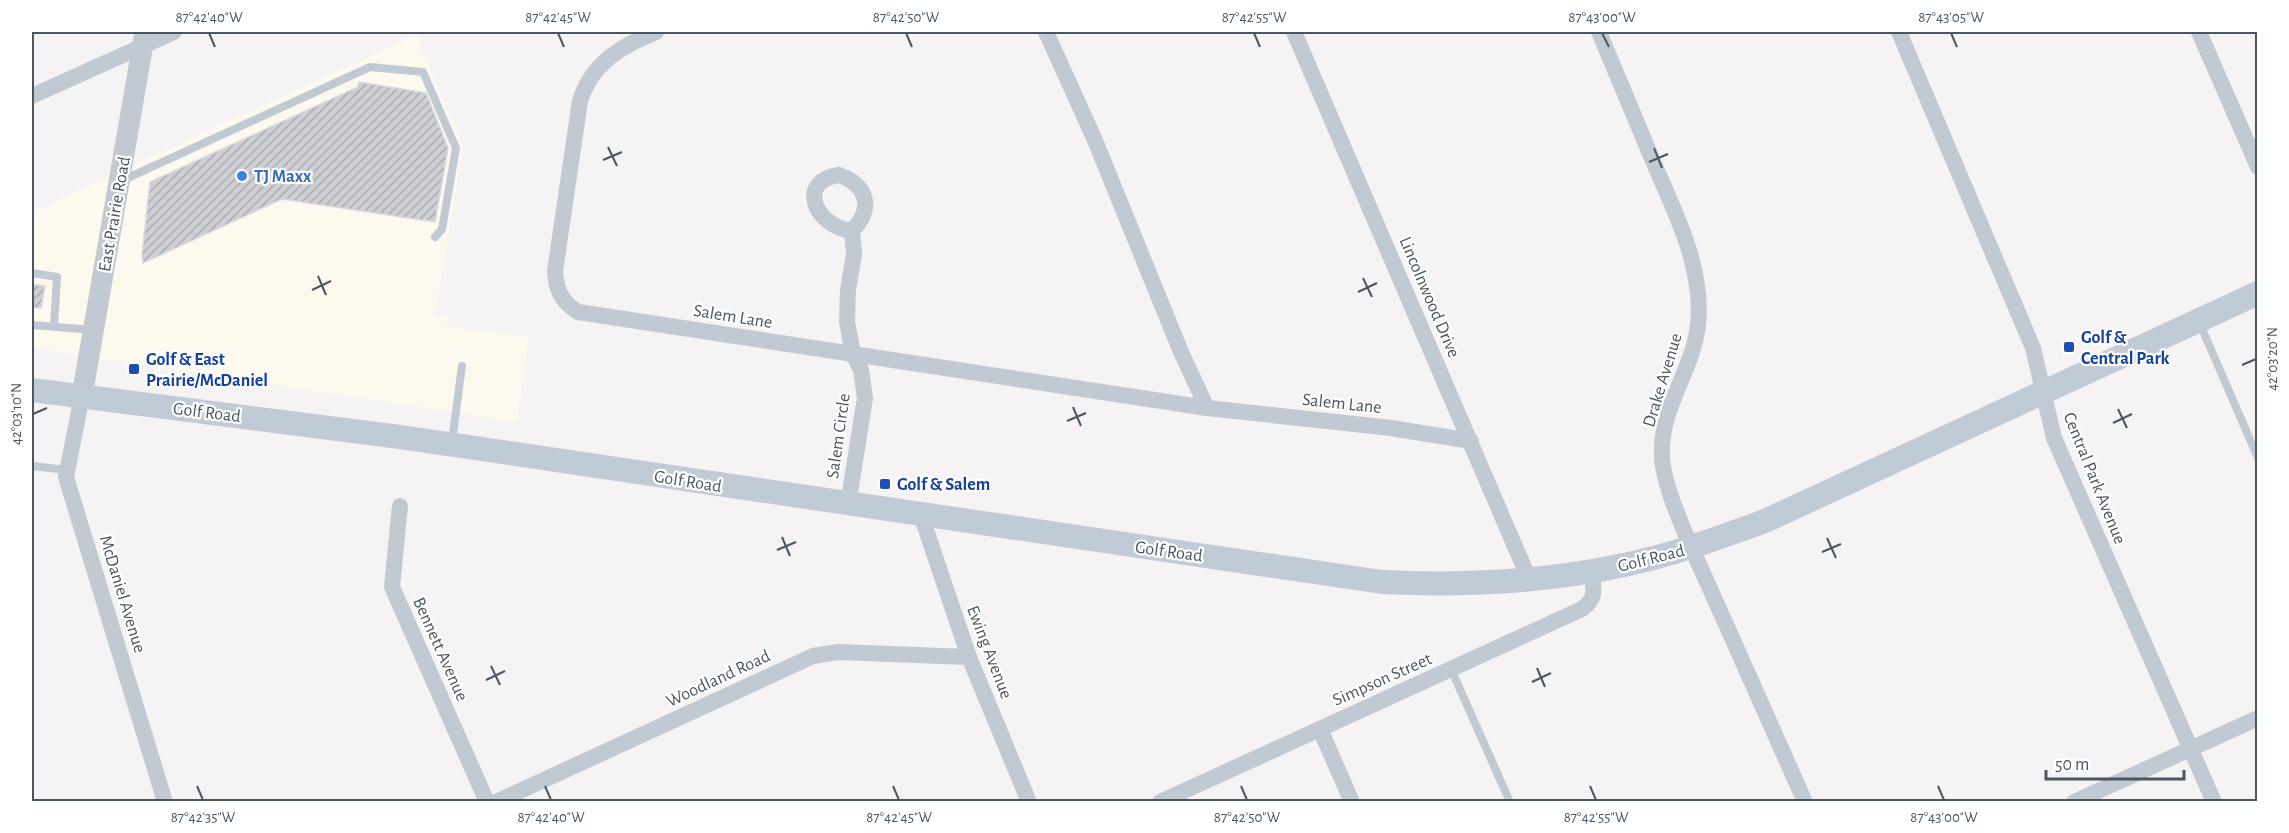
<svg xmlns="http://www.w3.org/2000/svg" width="2289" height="833" font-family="'Alegreya Sans',sans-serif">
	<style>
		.commercial { fill: #fdf9ef }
		.building { fill: url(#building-hatch); stroke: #d7d9de; stroke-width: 1.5 }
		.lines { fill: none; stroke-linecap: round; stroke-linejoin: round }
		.service { stroke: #c1cad2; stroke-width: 8 }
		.minor { stroke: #c1cad2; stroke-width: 16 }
		.tertiary { stroke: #c1cad2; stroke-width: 21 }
		.secondary { stroke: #c1cbd6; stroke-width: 24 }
		.ticks { fill: none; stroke: #4a5661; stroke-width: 2 }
		.shop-dot { fill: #3f7fe0; stroke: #fff; stroke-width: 2 }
		.transit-dot { fill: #1a4fb4; stroke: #fff; stroke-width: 2 }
		.labels { text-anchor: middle; stroke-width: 4.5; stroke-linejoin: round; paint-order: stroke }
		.shop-label { font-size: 18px; font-weight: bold; fill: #366cbe; stroke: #fff; text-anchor: start }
		.street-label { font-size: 18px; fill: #4a5661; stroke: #fff }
		.transit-label { font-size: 18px; font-weight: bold; fill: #164399; stroke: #fff; text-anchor: start }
		.neatline { fill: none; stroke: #4a5661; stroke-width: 2 }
		.ticks-label { font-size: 15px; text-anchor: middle; fill: #4a5661 }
	</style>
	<defs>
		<pattern id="building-hatch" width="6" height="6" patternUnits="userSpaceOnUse" patternTransform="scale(1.5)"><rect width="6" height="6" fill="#cdcfd5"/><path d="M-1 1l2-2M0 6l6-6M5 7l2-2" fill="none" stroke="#a8abb0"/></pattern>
	</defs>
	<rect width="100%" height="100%" fill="#f5f3f3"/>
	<path class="commercial" d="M416 35 463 147 435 316 448 315 446 327 529 337 517 422 32 348V212Z"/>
	<g class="building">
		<path d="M359 82 426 93 448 148 435 222 282 199 143 263 142 255 150 182 358 87Z"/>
		<path d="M32 284 45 286 41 308 32 307Z"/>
	</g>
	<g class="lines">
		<g class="service">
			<path d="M121 181 370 67 423 72 456 148 442 229 435 237"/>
			<path d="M32 273 57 277 54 326"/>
			<path d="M2200 324 2258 458"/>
			<path d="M32 325 94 330"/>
			<path d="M452 441 462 366"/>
			<path d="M32 466 67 470"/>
			<path d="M1451 669 1510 802"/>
		</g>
		<g class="minor">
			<path d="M656 32C621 46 592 63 580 101L555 271C556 290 561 301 578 312L1207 408 1391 428 1471 441"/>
			<path d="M1046 32 1094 138 1181 352 1207 408"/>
			<path d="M1294 32 1529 579"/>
			<path d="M1599 32C1617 75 1635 118 1653 161 1675 213 1704 267 1698 325 1693 370 1660 408 1662 455 1662 487 1693 551 1707 582 1740 655 1772 728 1805 802"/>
			<path d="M1899 32 2033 348 2054 438 2214 802"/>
			<path d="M2199 32 2258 167"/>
			<path d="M32 96 174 32"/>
			<path d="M839 175C869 186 873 209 852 231 813 226 797 180 839 175Z"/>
			<path d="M82 396 66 477 165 802"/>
			<path d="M848 505 865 398 861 370 853 354 847 322 848 290 854 254 852 231"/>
			<path d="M400 506 392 587 487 802"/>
			<path d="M921 515 969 657 1029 802"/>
			<path d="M1320 729 1352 802"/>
			<path d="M496 802 813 656 838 652 969 657"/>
			<path d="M1160 802 1582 609C1598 597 1593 589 1592 572"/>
			<path d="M2074 802 2258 718"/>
		</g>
		<path class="tertiary" d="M82 396 145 32"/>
		<path class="secondary" d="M32 390 400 437 1382 582C1462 586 1545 582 1624 565 1673 555 1718 538 1765 521L2258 293"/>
	</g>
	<path class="ticks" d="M209 33 215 47M558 33 564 47M906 33 912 47M1254 33 1260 47M1602 33 1609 47M1951 33 1957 47M608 147 617 166M1654 148 1662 168M603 160 622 152M1649 162 1668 154M318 276 326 295M1363 278 1372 297M312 290 331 281M1358 292 1377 283M2242 365 2256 359M1073 407 1081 426M2118 409 2127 428M33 414 47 408M1067 421 1086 413M2113 423 2132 414M782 537 790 556M1827 538 1836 558M777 550 796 542M1822 552 1841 544M491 666 500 685M1537 668 1545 687M486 680 505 671M1532 682 1551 673M197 786 203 800M545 786 551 800M893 786 899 800M1241 786 1247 800M1590 786 1596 800M1938 786 1944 800"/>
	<circle class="shop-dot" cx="242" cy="176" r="6"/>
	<g class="transit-dot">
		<rect x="2063" y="341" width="12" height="12" rx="3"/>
		<rect x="128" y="363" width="12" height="12" rx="3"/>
		<rect x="879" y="478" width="12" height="12" rx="3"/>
	</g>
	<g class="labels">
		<g class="shop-label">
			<text x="254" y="182">TJ Maxx</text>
		</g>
		<g class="street-label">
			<text transform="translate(114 214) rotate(-80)" y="6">East Prairie Road</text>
			<text transform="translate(1430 297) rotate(67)" y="6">Lincolnwood Drive</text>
			<text transform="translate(733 316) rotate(9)" y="6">Salem Lane</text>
			<text transform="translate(1662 380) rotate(-73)" y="6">Drake Avenue</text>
			<text transform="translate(1342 403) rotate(6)" y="6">Salem Lane</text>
			<text transform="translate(207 412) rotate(7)" y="6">Golf Road</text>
			<text transform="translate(838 436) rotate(-82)" y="6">Salem Circle</text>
			<text transform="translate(2095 478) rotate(68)" y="6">Central Park Avenue</text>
			<text transform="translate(688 481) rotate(9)" y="6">Golf Road</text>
			<text transform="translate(1169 551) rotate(8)" y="6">Golf Road</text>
			<text transform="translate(1651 558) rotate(-14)" y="6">Golf Road</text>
			<text transform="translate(123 594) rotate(73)" y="6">McDaniel Avenue</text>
			<text transform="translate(441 649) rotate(66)" y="6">Bennett Avenue</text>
			<text transform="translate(990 652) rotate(69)" y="6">Ewing Avenue</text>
			<text transform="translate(718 678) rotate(-25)" y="6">Woodland Road</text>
			<text transform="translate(1382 679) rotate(-24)" y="6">Simpson Street</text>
		</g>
		<g class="transit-label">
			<text x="2081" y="343">Golf &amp;<tspan x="2081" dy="21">Central Park</tspan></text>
			<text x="146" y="365">Golf &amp; East<tspan x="146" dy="21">Prairie/McDaniel</tspan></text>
			<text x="897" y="490">Golf &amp; Salem</text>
		</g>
	</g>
	<rect width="2289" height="833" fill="none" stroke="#ffffff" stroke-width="66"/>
	<path d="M2046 770v9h138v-9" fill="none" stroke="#4a5661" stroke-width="3"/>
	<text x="2055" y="770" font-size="18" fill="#4a5661" stroke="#ffffff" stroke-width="4.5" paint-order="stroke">50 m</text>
	<rect x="33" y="33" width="2223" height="767" class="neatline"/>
	<g class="ticks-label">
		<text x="209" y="22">87°42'40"W</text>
		<text x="558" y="22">87°42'45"W</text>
		<text x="906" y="22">87°42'50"W</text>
		<text x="1254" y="22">87°42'55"W</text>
		<text x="1602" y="22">87°43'00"W</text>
		<text x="1951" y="22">87°43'05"W</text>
		<text transform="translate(2272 359) rotate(-90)" y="5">42°03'20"N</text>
		<text transform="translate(16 414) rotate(-90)" y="5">42°03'10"N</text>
		<text x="203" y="822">87°42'35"W</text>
		<text x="551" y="822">87°42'40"W</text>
		<text x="899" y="822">87°42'45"W</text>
		<text x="1247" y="822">87°42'50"W</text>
		<text x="1596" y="822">87°42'55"W</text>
		<text x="1944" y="822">87°43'00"W</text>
	</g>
</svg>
